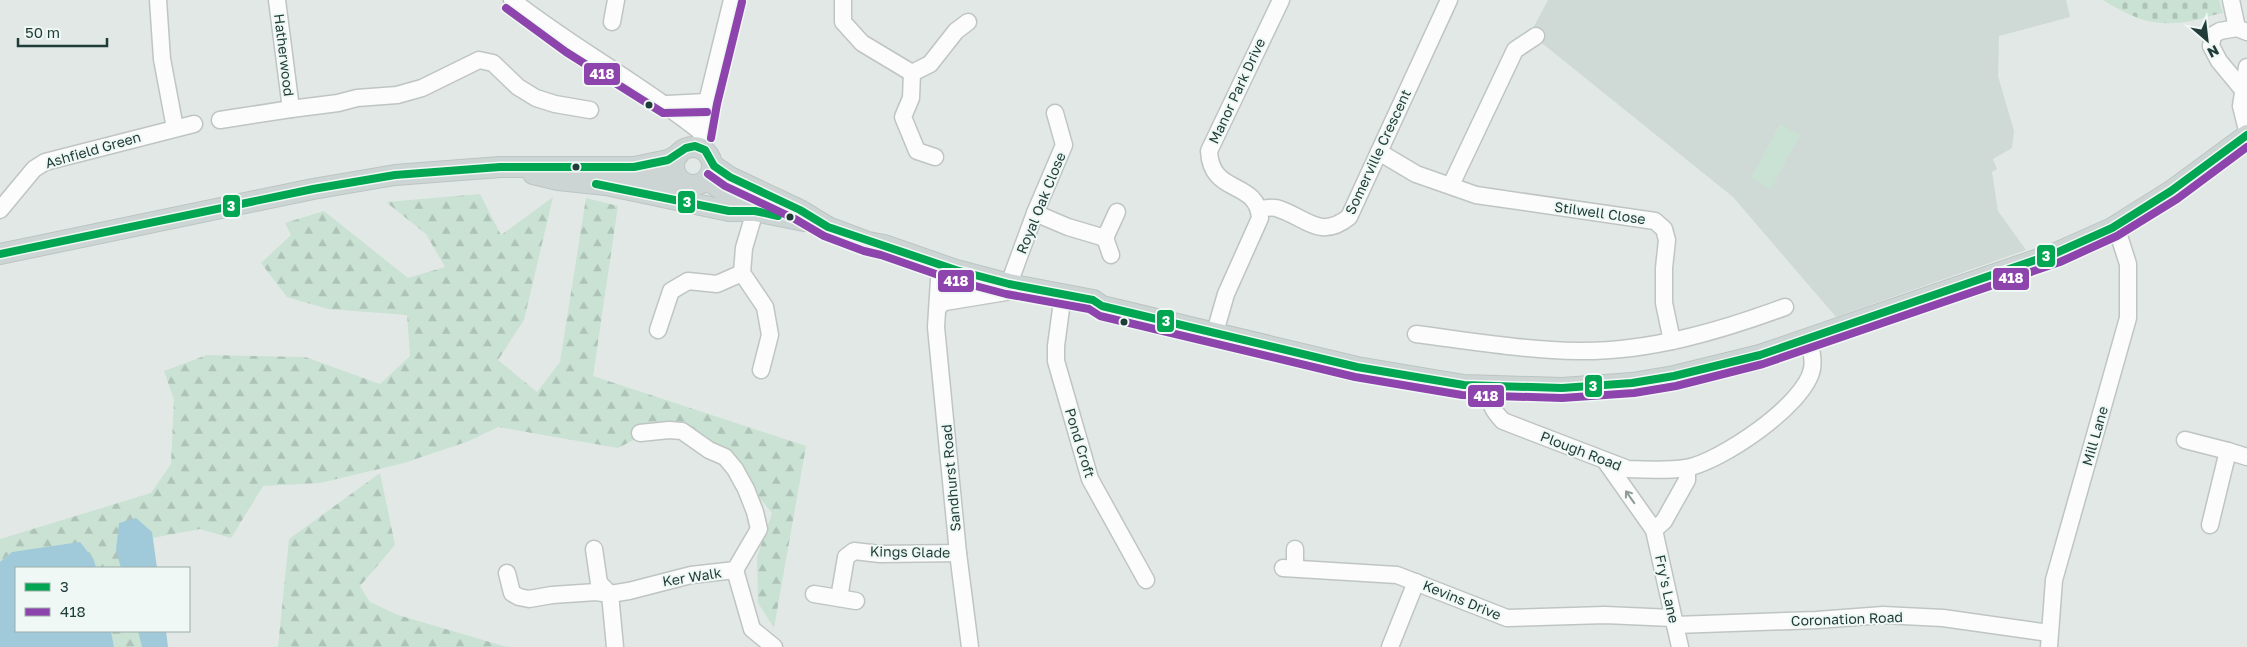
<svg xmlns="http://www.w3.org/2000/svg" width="2247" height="647" font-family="'Golos Text',sans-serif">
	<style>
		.built { fill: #cfdad6 }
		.forest { fill: url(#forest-firs) }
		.cemetery { fill: url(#cemetery-stones) }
		.pitch { fill: #cae2d4 }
		.water { fill: #a0cad9 }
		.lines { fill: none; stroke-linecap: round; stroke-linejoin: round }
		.minor-casing { stroke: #bfc5c3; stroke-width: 19 }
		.major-casing { stroke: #bbc5c3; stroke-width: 22 }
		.minor { stroke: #fbfcfb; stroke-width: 16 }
		.major { stroke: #ccd5d3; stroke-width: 20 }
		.bus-1-casing { stroke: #eff8f4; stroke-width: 11 }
		.bus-2-casing { stroke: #eff8f4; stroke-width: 11 }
		.bus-1 { stroke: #00a651; stroke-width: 8 }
		.bus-2 { stroke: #8e44ad; stroke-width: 8 }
		.oneway { stroke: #8d9c9a }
		.bus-dot { fill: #1f3c38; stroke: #eff8f4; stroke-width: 2 }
		.labels { text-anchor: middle; stroke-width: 4; stroke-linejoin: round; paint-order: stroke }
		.street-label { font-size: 14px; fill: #1f3c38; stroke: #eff8f4 }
		.line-badge { stroke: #eff8f4; stroke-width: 2 }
		.badge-label { font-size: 14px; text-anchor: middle; font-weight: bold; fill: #fff }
	</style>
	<defs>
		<pattern id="forest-firs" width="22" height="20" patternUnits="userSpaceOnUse" patternTransform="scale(1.25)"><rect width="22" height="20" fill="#cae2d4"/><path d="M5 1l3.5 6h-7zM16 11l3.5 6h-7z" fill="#adc3b7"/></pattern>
		<pattern id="cemetery-stones" width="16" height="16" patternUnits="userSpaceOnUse" patternTransform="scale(1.25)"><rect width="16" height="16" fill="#cae2d4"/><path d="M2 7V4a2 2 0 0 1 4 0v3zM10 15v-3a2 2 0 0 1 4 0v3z" fill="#adc3b7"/></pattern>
	</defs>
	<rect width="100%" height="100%" fill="#e2e8e6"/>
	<path class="built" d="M1548 0H2066L2070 17 1999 36 1998 76 2014 131 2012 148 1993 159 1997 169 1992 172 1998 211 2026 250 1836 317 1733 197 1538 40 1532 30Z"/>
	<g class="forest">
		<path d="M480 194 501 235 553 197 524 320 498 360 537 392 560 362 586 198 618 206 593 376 806 446 774 628 758 603 757 557 772 513 747 483 727 454 656 428 618 448 498 427 469 441 404 463 320 483 263 486 231 538 200 529 142 540 148 568H96L94 560 12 552 0 562V539L151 493 171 464 174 400 164 371 207 355 305 357 380 384 410 356 407 315 328 309 287 297 261 263 291 235 285 223 324 211 408 278 445 267 426 234 386 202Z"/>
		<path d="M380 473 395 545 360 586 370 602 398 615 507 647H278L289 539Z"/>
		<path d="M111 631H163L167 647H114Z"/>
	</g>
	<path class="cemetery" d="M2103 0H2219L2223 13C2214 14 2205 18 2196 20 2157 28 2137 21 2103 0Z"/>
	<path class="pitch" d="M1780 124 1800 135 1771 189 1751 178Z"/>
	<g class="water">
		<path d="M136 518 152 532 157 568H121L116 550 119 523Z"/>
		<path d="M80 542 94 560 96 568H16V631H111L114 647H0V562L12 552Z"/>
		<path d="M138 631H166L168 647H142Z"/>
	</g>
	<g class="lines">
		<g class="minor-casing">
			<g id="minor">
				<path d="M158 0 162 59 175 128"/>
				<path d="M277 0 291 109 338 103 357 98 397 95 422 88 479 60 493 63 518 87 536 98 555 104 590 110"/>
				<path d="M512 0C573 48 641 84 701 132"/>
				<path d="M843 0V22L862 43 912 73 930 64 956 31 968 22"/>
				<path d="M2231 0 2237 28 2247 32"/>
				<path d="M612 22 616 0"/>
				<path d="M2237 28 2220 31 2213 35 2211 46 2219 61 2243 90"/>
				<path d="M2247 67 2241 106 2247 130"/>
				<path d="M912 73 911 98 903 117 917 151 935 157"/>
				<path d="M667 104 707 102"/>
				<path d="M220 120 291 109"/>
				<path d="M700 147 707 102 732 0"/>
				<path d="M1379 152 1416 174 1476 195 1655 221 1664 229 1667 240 1664 268V303L1672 341"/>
				<path d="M1451 185 1515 50 1536 36"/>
				<path d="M1260 209C1265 208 1271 207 1276 208 1305 216 1319 241 1349 217L1449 0"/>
				<path d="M0 210 34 169 45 162 194 124"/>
				<path d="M755 211 744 248 742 273 765 307 770 335 761 370"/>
				<path d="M1035 213 1068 227 1105 238 1117 212"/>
				<path d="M1105 238 1111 255"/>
				<path d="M940 264 936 327 958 553 970 647"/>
				<path d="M1063 294 1056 346V361L1090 479 1146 580"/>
				<path d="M945 302 1006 292 1035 213 1064 145 1055 113"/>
				<path d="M939 307 949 295 956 270"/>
				<path d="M658 330 671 291 688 281 717 284 742 273"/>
				<path d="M1215 332 1226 294 1260 218C1257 179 1211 196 1209 151L1281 0"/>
				<path d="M1416 334C1470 341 1524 350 1578 351 1649 352 1720 331 1785 307"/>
				<path d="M1489 387C1489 402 1492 410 1503 421L1628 469C1647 470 1667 471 1686 468 1720 462 1805 405 1812 369 1814 359 1811 348 1809 339"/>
				<path d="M2185 440 2228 451"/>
				<path d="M1606 462 1654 530 1680 647"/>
				<path d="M2210 525 2228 451 2247 457"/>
				<path d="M1654 530 1664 521 1687 480V468"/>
				<path d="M594 549 599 583 610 594 615 647"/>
				<path d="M1283 568 1397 575 1507 618 1605 615 1673 618"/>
				<path d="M1295 568V549"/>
				<path d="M735 570 752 629 774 647"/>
				<path d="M507 573 512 593 519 597 529 599 552 595 596 592 610 594 629 591 691 575 735 570 759 529 755 512 746 489 735 469 725 457 709 450 682 431 669 430 640 433"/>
				<path d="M814 594 856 601"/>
				<path d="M839 598 846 557 854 551 880 554 958 553"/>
				<path d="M1675 625 1817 620 1883 615 1943 618 2049 633"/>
				<path d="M1390 647 1416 582"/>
				<path d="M2049 647 2054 580 2128 318V264L2120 239 2112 228"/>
			</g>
		</g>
		<g class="major-casing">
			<g id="major">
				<circle cx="693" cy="166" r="19"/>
				<path d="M714 166 730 177 800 210 828 227 868 242 884 245 956 270 1009 284 1093 300 1102 306 1357 367 1464 385 1562 388 1632 383 1674 376 1760 355 2056 253 2112 228 2131 216 2171 191 2247 135"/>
				<path d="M533 174 558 180 606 185 729 211H755L804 221"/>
				<path d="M622 178 680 180"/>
				<path d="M707 180 755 211"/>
				<path d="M0 254 313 189 395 175 500 167H634L668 160 678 155"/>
			</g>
		</g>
		<use href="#minor" class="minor"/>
		<use href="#major" class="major"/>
		<g class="bus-1-casing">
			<g id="bus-1">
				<path d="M596 184 729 211H755L778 216"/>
				<path d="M0 254 313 189 395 175 500 167H634L668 160 686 148 695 146 705 150 714 166 730 177 800 210 828 227 956 270 1009 284 1093 300 1102 306 1357 367 1464 385 1562 388 1632 383 1674 376 1760 355 2056 253 2112 228 2171 191 2247 135"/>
			</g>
		</g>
		<g class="bus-2-casing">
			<g id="bus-2">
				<path d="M506 8 566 52 663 113 707 112"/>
				<path d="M711 138 717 104 742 2"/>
				<path d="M708 174 725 186 795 219 824 236 864 251 881 255 953 280 1006 294 1089 309 1100 316 1355 377 1462 395 1562 398 1634 393 1676 386 1763 364 2060 262 2117 236 2177 199 2247 147"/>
			</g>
		</g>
		<use href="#bus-1" class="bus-1"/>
		<use href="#bus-2" class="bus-2"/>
	</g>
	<defs><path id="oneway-shaft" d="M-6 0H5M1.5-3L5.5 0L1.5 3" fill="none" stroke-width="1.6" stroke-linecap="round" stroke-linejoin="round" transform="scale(1.25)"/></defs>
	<use class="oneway" href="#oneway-shaft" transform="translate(1630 497) rotate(-125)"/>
	<g class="bus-dot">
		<circle cx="649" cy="105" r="4.5"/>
		<circle cx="576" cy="167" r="4.5"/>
		<circle cx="790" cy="217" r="4.5"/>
		<circle cx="1124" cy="322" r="4.5"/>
	</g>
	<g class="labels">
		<g class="street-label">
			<text transform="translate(284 55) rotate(83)" y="5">Hatherwood</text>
			<text transform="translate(1237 91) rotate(-65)" y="5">Manor Park Drive</text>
			<text transform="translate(93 150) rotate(-16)" y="5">Ashfield Green</text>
			<text transform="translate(1378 152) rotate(-65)" y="5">Somerville Crescent</text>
			<text transform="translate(1041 203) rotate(-68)" y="5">Royal Oak Close</text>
			<text transform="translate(1600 213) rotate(8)" y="5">Stilwell Close</text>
			<text transform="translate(2095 436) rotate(-74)" y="5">Mill Lane</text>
			<text transform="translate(1080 443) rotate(73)" y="5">Pond Croft</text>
			<text transform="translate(1581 451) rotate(21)" y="5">Plough Road</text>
			<text transform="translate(951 478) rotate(-95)" y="5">Sandhurst Road</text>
			<text transform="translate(910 552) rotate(1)" y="5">Kings Glade</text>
			<text transform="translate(692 577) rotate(-9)" y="5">Ker Walk</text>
			<text transform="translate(1667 589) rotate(78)" y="5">Fry's Lane</text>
			<text transform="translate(1462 600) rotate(22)" y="5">Kevins Drive</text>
			<text transform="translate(1847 619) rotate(-2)" y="5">Coronation Road</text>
		</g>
	</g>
	<g class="line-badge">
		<rect x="583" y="62" width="38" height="24" rx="5" fill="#8e44ad"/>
		<rect x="677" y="190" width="19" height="24" rx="5" fill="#00a651"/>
		<rect x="222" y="194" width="19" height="24" rx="5" fill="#00a651"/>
		<rect x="2036" y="244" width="20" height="24" rx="5" fill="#00a651"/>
		<rect x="1992" y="267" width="38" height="24" rx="5" fill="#8e44ad"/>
		<rect x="937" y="269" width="38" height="24" rx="5" fill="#8e44ad"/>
		<rect x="1156" y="309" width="19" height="24" rx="5" fill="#00a651"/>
		<rect x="1584" y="374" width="19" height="24" rx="5" fill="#00a651"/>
		<rect x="1467" y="384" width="38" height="24" rx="5" fill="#8e44ad"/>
	</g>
	<g class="badge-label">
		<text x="602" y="79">418</text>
		<text x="687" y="207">3</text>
		<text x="231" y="211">3</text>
		<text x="2046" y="261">3</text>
		<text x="2011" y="283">418</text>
		<text x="956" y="286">418</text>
		<text x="1166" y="326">3</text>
		<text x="1593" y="391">3</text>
		<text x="1486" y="401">418</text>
	</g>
	<rect x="15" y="567" width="175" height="65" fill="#eff8f4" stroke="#9cada9"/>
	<rect x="25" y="583" width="25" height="8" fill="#00a651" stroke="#9cada9"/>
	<text x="60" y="592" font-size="15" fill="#1f3c38">3</text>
	<rect x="25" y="608" width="25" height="8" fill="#8e44ad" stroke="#9cada9"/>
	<text x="60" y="617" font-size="15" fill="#1f3c38">418</text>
	<g transform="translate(2207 40) rotate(152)" stroke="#eff8f4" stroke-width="4" paint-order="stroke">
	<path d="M0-4L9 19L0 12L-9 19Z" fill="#1f3c38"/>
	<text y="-8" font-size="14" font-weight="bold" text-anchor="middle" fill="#1f3c38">N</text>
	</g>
	<path d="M18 38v8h89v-8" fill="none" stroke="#1f3c38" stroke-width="2.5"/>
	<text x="25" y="38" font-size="15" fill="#1f3c38" stroke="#eff8f4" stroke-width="4" paint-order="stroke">50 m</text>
</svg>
